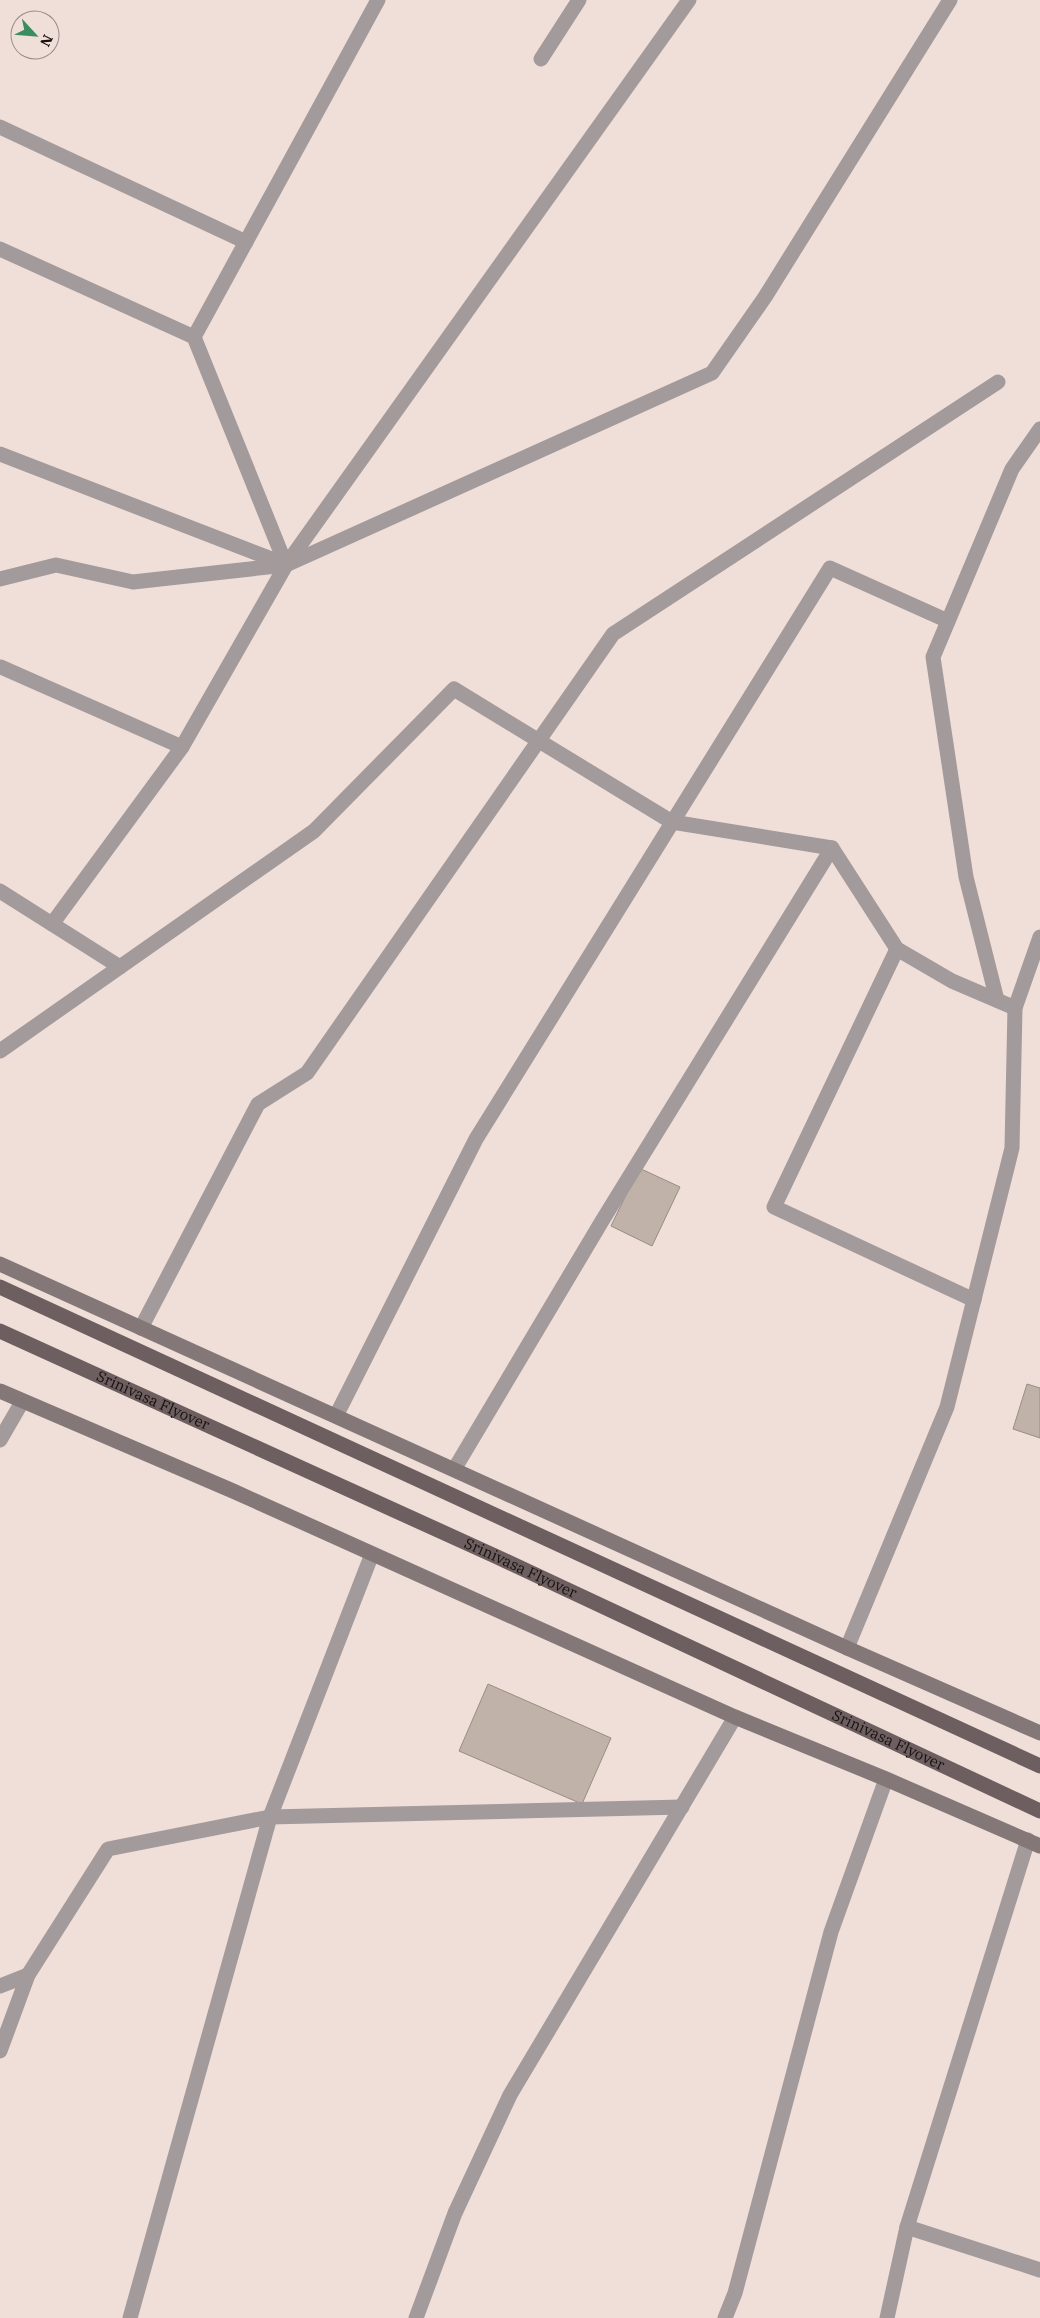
<svg xmlns="http://www.w3.org/2000/svg" width="1040" height="2318" font-family="'IBM Plex Serif',serif">
	<style>
		.building { fill: #c0b2a8; stroke: #998c82 }
		.lines { fill: none; stroke-linecap: round; stroke-linejoin: round }
		.street { stroke: #a29a9b; stroke-width: 15 }
		.secondary { stroke: #837778; stroke-width: 15 }
		.primary { stroke: #6d5e60; stroke-width: 15 }
		.labels { text-anchor: middle; stroke-width: 5; stroke-linejoin: round; paint-order: stroke }
		.street-label { font-size: 15px; fill: #17110f; stroke: #f0ded9 }
	</style>
	<rect width="100%" height="100%" fill="#f0ded9"/>
	<g class="building">
		<path d="M639 1168 680 1187 652 1246 611 1226Z"/>
		<path d="M1027 1384 1040 1388V1438L1013 1429Z"/>
		<path d="M488 1684 611 1738 582 1804 459 1751Z"/>
	</g>
	<g class="lines">
		<g class="street">
			<path d="M541 59 579 0"/>
			<path d="M0 127 246 242"/>
			<path d="M0 249 194 337 286 565"/>
			<path d="M194 337 378 0"/>
			<path d="M0 454 282 563"/>
			<path d="M0 579 56 565 133 582 286 565 712 373 765 297 950 0"/>
			<path d="M1 667 182 747"/>
			<path d="M0 891 120 967"/>
			<path d="M52 924 182 747 286 565 689 0"/>
			<path d="M897 949 774 1207 974 1300"/>
			<path d="M997 1000 966 877 933 657 1012 469 1040 429"/>
			<path d="M0 1051 314 831 454 689 672 822 832 848 897 949 952 981 1015 1008"/>
			<path d="M141 1328 258 1104 307 1073 613 634 998 382"/>
			<path d="M336 1416 476 1139 830 568 948 621"/>
			<path d="M0 1440 22 1402"/>
			<path d="M455 1468 602 1221 832 848"/>
			<path d="M847 1648 947 1407 1012 1148 1015 1008 1040 937"/>
			<path d="M0 1986 28 1975"/>
			<path d="M0 2051 28 1975 108 1849 270 1817 682 1807"/>
			<path d="M907 2227 1040 2270"/>
			<path d="M130 2318 270 1817 372 1554"/>
			<path d="M416 2318 455 2213 510 2095 735 1717"/>
			<path d="M725 2318 735 2293 831 1932 886 1779"/>
			<path d="M887 2318 907 2227 1028 1840"/>
		</g>
		<g class="secondary">
			<path d="M0 1264 847 1648 1040 1733"/>
			<path d="M0 1391 233 1491 735 1717 886 1779 1040 1846"/>
		</g>
		<g class="primary">
			<path d="M0 1287 1040 1766"/>
			<path id="s1" d="M0 1331 495 1556 1040 1811"/>
		</g>
	</g>
	<g class="labels">
		<g class="street-label">
			<text dy="5" stroke="none"><textPath href="#s1" startOffset="168">Srinivasa Flyover</textPath></text>
			<text dy="5" stroke="none"><textPath href="#s1" startOffset="572">Srinivasa Flyover</textPath></text>
			<text dy="5" stroke="none"><textPath href="#s1" startOffset="978">Srinivasa Flyover</textPath></text>
		</g>
	</g>
	<g transform="translate(35 35) rotate(116)"><circle r="24" fill="#f0ded9" stroke="#998c88"/>
	<path d="M0-4L9 19L0 12L-9 19Z" fill="#388d61"/>
	<text y="-8" font-size="14" font-weight="bold" text-anchor="middle" fill="#17110f">N</text>
	</g>
</svg>
